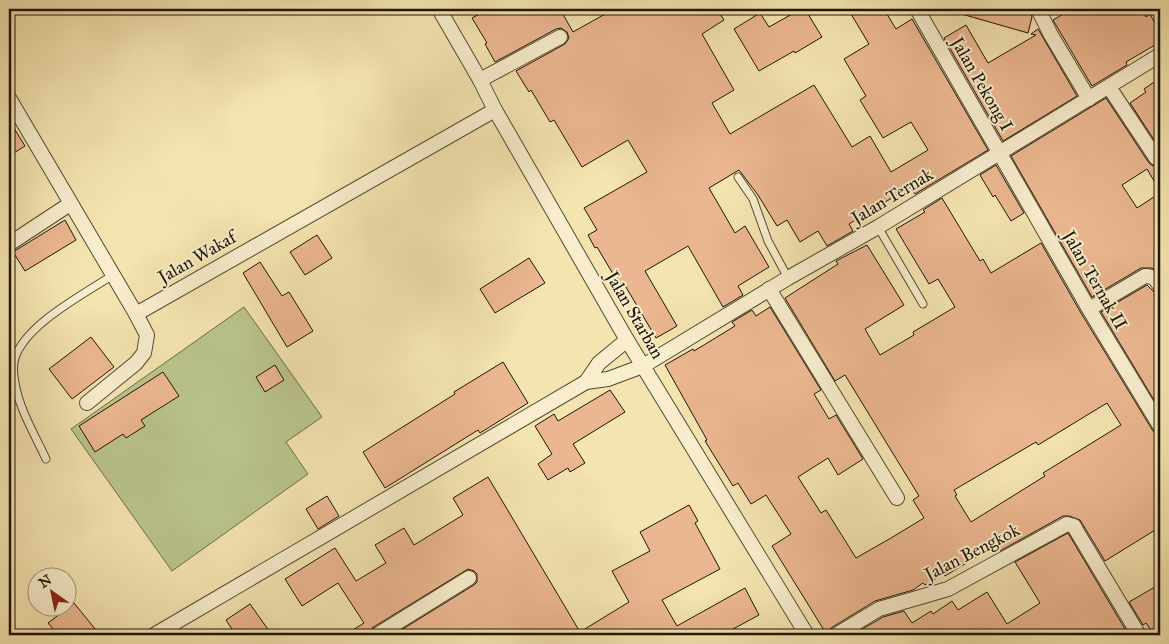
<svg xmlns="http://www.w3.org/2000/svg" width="1169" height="644" font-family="'IM FELL Great Primer',serif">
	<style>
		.green { fill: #bac48c; stroke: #6c6c4a }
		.building { fill: #ebb790; stroke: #1f1507; fill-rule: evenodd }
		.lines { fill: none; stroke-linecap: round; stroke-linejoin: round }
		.lane-casing { stroke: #544931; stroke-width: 9 }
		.street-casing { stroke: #544931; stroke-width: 16 }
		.lane { stroke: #f8edcc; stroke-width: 7 }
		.street { stroke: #f8edcc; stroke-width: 14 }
		.labels { text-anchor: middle; stroke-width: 4; stroke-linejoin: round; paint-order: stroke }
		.street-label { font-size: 18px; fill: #1f1507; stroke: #f8edcc }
	</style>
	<rect width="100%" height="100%" fill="#f4e4b0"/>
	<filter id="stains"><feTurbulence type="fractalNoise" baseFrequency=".004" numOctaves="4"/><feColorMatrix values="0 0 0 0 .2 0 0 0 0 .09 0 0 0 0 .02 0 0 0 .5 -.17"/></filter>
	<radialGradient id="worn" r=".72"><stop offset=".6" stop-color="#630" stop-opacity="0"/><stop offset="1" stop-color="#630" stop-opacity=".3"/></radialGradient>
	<path class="green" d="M244 307 322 417 286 442 308 474 172 571 71 429Z"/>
	<g class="building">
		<path d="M489 9H560L573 32 614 9H717L724 20 702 34 734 90 712 103 730 134 814 85 852 147 870 136 891 172 928 150 911 122 883 138 860 100 866 96 844 59 869 44 848 9H884L896 29 912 19 988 150 915 194 910 187 849 224 853 231 827 246 818 231 800 242 787 220 777 226 758 195 739 170 709 188 735 233 745 226 769 267 738 286 743 295 723 307 688 246 645 271 677 326 656 338 623 282 619 284 597 247 595 248 588 235 597 230 584 208 647 172 628 140 582 167 554 120 550 122 531 90 529 92 516 71 565 44 569 38 567 32 561 28 556 29 495 62 485 44 487 43 472 18Z"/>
		<path d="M801 9H805L822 37 795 53 794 51 759 71 734 29 760 13 769 27Z"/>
		<path d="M959 9H1029L1032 17 1028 33 958 13Z"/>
		<path d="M1072 9H1141L1146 17 1150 14 1160 33V42L1126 62 1127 65 1092 86 1053 20Z"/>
		<path d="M966 25 988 63 1036 35 1031 34 1038 29 1077 96 1003 141 944 38Z"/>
		<path d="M1160 78V149L1130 103 1146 92 1144 89Z"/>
		<path d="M1106 98 1149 163 1153 166H1160V191L1147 169 1122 185 1137 208 1160 193V272L1152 268H1141L1092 297 1011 156Z"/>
		<path d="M9 120 25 146 9 156Z"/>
		<path d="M996 165 1024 213 1011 221 995 195 993 197 980 175Z"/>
		<path d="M942 198 980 261 983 259 991 273 1041 243 1081 313 1153 431 1160 435V527L1105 561 1080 520 1069 516H1063L1000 551 996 545 945 576 944 574 925 585 923 583 913 590 875 601 831 628 827 635 772 546 791 534 766 495 751 504 738 483 733 486 705 441 707 440 665 365 693 349 694 351 735 326 732 322 752 310 756 316 770 307 821 390 814 394 829 419 836 415 863 459 838 475 828 458 798 477 821 513 826 510 856 558 891 538 924 518 913 500 919 496 845 375 835 381 785 298 838 264 836 261 867 245 904 305 865 329 880 355 914 335 913 332 955 307 938 279 929 284 896 229 925 212 923 210ZM1107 403 1121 425 1043 473 1045 476 971 522 955 496 957 495 954 490 1036 442 1038 445Z"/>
		<path d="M65 220 76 240 25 271 13 252Z"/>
		<path d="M317 235 332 258 305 275 290 252Z"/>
		<path d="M529 258 545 283 495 313 480 289Z"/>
		<path d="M260 262 282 296 289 292 313 331 287 347 243 273Z"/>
		<path d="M1147 285 1155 293 1160 295V410L1101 312Z"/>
		<path d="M91 337 114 367 72 399 49 369Z"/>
		<path d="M503 362 528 403 480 433 478 430 385 488 363 452 455 394 454 392Z"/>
		<path d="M275 365 284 380 265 392 256 377Z"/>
		<path d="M163 372 179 396 141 420 145 426 126 438 123 434 95 452 79 426Z"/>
		<path d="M610 390 625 412 573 444 585 463 570 472 568 468 548 480 538 464 552 454 535 426 554 414 558 421Z"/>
		<path d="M488 477 580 632 629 602 612 571 650 551 640 532 689 505 698 521 695 523 720 569 662 600 677 626 745 588 759 615 722 635H393L474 585 477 582V574L474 571 468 569 372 628 368 635H345L364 623 338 583 302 606 285 579 335 548 356 581 386 563 375 545 404 528 414 545 463 515 453 498Z"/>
		<path d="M327 496 339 516 318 529 306 509Z"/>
		<path d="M1068 533 1128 634 1126 635H852L883 617 904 611 912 623 931 611 933 614 952 601 958 610 987 592 1007 624 1040 603 1015 562Z"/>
		<path d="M1160 584V635H1154L1146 623 1143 625 1129 602Z"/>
		<path d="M74 603 100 635H58L48 623Z"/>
		<path d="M250 604 272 635H236L226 620Z"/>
	</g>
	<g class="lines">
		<g class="lane-casing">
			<g id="lane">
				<path d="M738 177 753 199 768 241 788 278"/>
				<path d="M878 227 923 304"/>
				<path d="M46 459C36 437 21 412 16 388 14 379 12 367 15 358 26 324 84 294 113 275"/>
			</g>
		</g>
		<g class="street-casing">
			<g id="street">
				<path d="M439 9 480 80 495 110 627 340 807 635"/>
				<path d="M917 9 1089 309 1160 426"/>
				<path d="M1038 9 1051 35 1089 99"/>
				<path d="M480 80 560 37"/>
				<path d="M1109 87 1156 158"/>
				<path d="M9 98 136 314 495 110"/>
				<path d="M9 244 70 204"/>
				<path d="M769 289 897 498"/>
				<path d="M1089 309 1145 276C1153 276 1156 279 1160 286"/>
				<path d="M627 340 599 363 586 382 608 379 643 366 788 278 878 227 1160 55"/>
				<path d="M87 403 136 363 144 353 147 335 136 314"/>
				<path d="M154 635 586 382"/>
				<path d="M377 635 469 578"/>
				<path d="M836 635 879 609 948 589 1067 524 1074 526 1076 530 1139 635"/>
			</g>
		</g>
		<use href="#lane" class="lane"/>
		<use href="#street" class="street"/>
	</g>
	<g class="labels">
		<g class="street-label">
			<text transform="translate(982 84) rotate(60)" y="6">Jalan Pekong I</text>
			<text transform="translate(892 196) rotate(-31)" y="6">Jalan Ternak</text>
			<text transform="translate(197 257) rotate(-30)" y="6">Jalan Wakaf</text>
			<text transform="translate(1095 280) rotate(60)" y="6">Jalan Ternak II</text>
			<text transform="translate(635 315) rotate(60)" y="6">Jalan Starban</text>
			<text transform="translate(972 552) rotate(-27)" y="6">Jalan Bengkok</text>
		</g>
	</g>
	<rect width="1169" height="644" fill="none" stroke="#f4e4b0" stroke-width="30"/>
	<rect x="10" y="10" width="1149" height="624" fill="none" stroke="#1f1507" stroke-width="2.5"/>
	<rect x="15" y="15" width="1139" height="614" fill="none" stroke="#1f1507"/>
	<g transform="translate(52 592) rotate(327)"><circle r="24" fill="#f8edcc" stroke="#a1977d"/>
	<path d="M0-4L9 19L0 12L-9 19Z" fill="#8f2418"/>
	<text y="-8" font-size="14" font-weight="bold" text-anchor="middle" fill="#1f1507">N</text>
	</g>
	<rect width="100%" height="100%" filter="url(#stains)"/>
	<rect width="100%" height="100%" fill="url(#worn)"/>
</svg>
